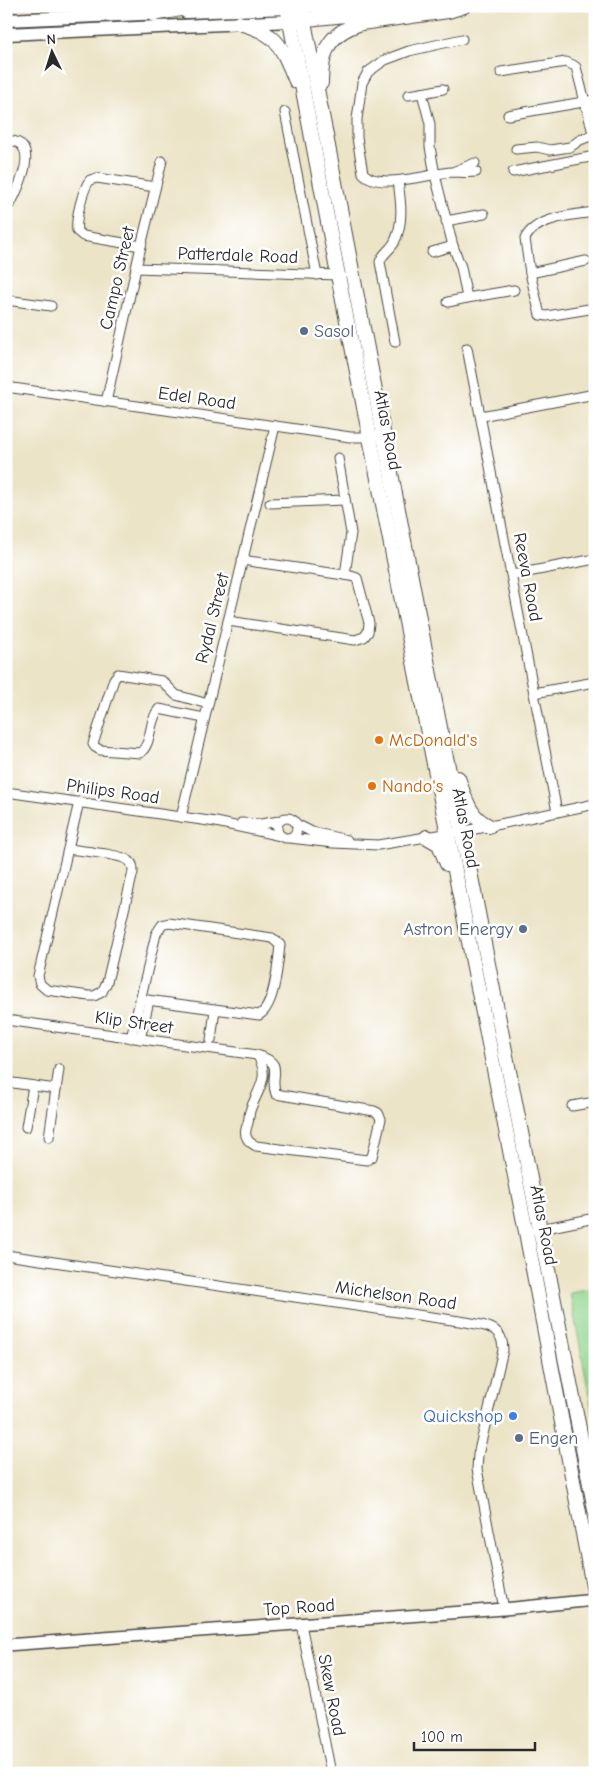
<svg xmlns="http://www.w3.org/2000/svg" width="601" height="1779" font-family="'Comic Neue',sans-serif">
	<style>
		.green { fill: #94d891; stroke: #60825e }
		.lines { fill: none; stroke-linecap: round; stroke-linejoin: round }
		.minor-casing { stroke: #484742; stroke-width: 11 }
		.tertiary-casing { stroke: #484742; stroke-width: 14 }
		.secondary-casing { stroke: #484742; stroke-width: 15 }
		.primary-casing { stroke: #484742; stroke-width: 16 }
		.minor { stroke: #fff; stroke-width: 9 }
		.tertiary { stroke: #fff; stroke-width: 11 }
		.secondary { stroke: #fff; stroke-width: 12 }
		.primary { stroke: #fff; stroke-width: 14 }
		.service-dot { fill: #5c6f8a; stroke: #fff; stroke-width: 2 }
		.food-dot { fill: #e8710a; stroke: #fff; stroke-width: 2 }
		.shop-dot { fill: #3f7fe0; stroke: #fff; stroke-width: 2 }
		.labels { text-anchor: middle; stroke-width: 5; stroke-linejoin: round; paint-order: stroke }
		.street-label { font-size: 18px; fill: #2b2b2b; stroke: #fff }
		.service-label { font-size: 18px; fill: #4e5e75; stroke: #fff; text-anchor: start }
		.food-label { font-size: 18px; fill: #c56008; stroke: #fff; text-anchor: start }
		.shop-label { font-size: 18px; fill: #366cbe; stroke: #fff; text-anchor: end }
	</style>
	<rect width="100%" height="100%" fill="#fff"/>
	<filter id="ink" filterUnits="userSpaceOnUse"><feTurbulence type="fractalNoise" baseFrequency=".02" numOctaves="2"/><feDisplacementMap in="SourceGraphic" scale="10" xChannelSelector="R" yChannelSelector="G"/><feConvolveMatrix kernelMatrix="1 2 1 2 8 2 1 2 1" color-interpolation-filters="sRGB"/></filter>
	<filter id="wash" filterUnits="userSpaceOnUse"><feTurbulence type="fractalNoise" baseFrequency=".0096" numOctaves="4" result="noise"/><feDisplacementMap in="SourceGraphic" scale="20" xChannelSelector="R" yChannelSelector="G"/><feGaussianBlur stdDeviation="1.12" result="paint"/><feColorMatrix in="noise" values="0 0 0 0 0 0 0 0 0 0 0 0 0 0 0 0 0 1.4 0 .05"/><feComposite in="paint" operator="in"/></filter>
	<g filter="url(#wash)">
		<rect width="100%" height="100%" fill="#ece4c7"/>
		<path class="green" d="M595 1289V1426L570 1293Z"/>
	</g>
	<g filter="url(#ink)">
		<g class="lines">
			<g class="minor-casing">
				<g id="minor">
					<path d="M462 39 409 51 385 60 368 72 362 83 357 119V138L363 173C378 191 431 173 452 172 460 172 468 173 476 172"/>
					<path d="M501 72 566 62 573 65 576 67 595 141"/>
					<path d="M443 89 422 93 430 124V147L435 175 453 246 461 267 467 298 514 290"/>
					<path d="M408 95 422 93"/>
					<path d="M285 112 317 275"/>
					<path d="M508 115 595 100"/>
					<path d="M6 140C11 141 18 141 21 145 34 157 17 191 11 203"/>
					<path d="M516 149 537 147 550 150 570 147 580 140 593 135"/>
					<path d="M455 171 475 163"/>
					<path d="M513 172 595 156"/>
					<path d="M595 212C574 215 535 217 525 239L530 273 540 315 547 316 595 308"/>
					<path d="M446 221 484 214"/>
					<path d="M141 246 83 236 77 231C75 220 83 188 90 180L97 178 155 187"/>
					<path d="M432 252 453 246"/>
					<path d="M136 268 338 275"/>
					<path d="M530 273 586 261"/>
					<path d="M6 300 51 306"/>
					<path d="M448 302 467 298"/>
					<path d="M395 342 380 262C382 254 390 250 394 243 404 224 401 202 398 181"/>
					<path d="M467 348 557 812"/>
					<path d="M6 387 317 432 350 437H375"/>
					<path d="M106 402 141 246 162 161"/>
					<path d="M481 416 595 394"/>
					<path d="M338 458 351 533 345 575"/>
					<path d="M270 503 345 500"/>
					<path d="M512 575 595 559"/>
					<path d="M228 621 355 640 364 637 368 632 369 623 357 578 351 576 242 560"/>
					<path d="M534 693 595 682"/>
					<path d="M204 718 159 709C148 721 153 743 140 753L100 750 95 747 93 744 114 679 118 674 162 681 176 695 208 704"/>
					<path d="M6 792 216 822 281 836"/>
					<path d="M181 817 275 426"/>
					<circle cx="287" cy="828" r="10"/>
					<path d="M241 823 261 824 279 821"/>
					<path d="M296 824 312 832 347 840"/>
					<path d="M290 838 333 843 378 845 481 828 595 804"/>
					<path d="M69 849C81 851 122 854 129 861 133 864 133 868 133 872L107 982 102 992 94 996H89L47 990 40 984 38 976 79 802"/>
					<path d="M6 1020 257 1055C287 1064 268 1075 276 1094L374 1111 378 1113 381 1119 372 1157 367 1160 256 1146C253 1144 248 1142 247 1138 244 1133 246 1128 248 1123 249 1119 249 1115 250 1111 256 1092 272 1077 257 1055"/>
					<path d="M131 1038 156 934 162 925 169 923 272 938 280 945C278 962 275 1007 259 1015L140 999"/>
					<path d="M140 1039 149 1001"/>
					<path d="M211 1040 215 1010"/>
					<path d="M6 1082 56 1089"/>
					<path d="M572 1106 595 1102"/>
					<path d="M26 1127 33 1086"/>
					<path d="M49 1137 59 1069"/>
					<path d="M536 1230 595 1218"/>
					<path d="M6 1255 466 1322C486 1326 503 1326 503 1350L478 1455 477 1469 504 1609"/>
					<path d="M301 1624 331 1773"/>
				</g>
			</g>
			<g class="tertiary-casing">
				<path id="tertiary" d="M6 1645 504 1609 595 1600"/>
			</g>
			<g class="secondary-casing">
				<g id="secondary">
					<path d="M186 12 288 8"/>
					<path d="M6 20 164 13"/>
					<path d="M6 34 290 21"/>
				</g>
			</g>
			<g class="primary-casing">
				<g id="primary">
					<path d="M287 6 338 275 526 1232 595 1597"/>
					<path d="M301 6 442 738 469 867 595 1510"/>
					<path d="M153 14 197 6"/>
					<path d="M297 20 375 12"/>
					<path d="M239 23C278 33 281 46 296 81"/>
					<path d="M321 83C321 51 329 33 361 23L448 11 464 6"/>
					<path d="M458 778C465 797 469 818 489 826"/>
					<path d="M427 837 439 844 447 864"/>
				</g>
			</g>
			<use href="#minor" class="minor"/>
			<use href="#tertiary" class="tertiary"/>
			<use href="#secondary" class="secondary"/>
			<use href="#primary" class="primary"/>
		</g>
	</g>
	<g class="service-dot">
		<circle cx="304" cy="331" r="5"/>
		<circle cx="523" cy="929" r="5"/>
		<circle cx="519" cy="1438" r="5"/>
	</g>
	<g class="food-dot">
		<circle cx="379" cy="740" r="5"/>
		<circle cx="372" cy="786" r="5"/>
	</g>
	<circle class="shop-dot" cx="513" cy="1416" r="5"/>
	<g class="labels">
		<g class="street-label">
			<text transform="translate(238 255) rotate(2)" y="6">Patterdale Road</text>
			<text transform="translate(117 278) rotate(-77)" y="6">Campo Street</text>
			<text transform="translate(197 398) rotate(8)" y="6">Edel Road</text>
			<text transform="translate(388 430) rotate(79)" y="6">Atlas Road</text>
			<text transform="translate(528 577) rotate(79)" y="6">Reeva Road</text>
			<text transform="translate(212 618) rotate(-76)" y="6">Rydal Street</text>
			<text transform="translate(113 791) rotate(8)" y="6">Philips Road</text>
			<text transform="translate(466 828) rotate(79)" y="6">Atlas Road</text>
			<text transform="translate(134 1022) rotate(8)" y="6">Klip Street</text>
			<text transform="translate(544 1225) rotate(79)" y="6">Atlas Road</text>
			<text transform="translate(396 1295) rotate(8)" y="6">Michelson Road</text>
			<text transform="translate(299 1607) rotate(-4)" y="6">Top Road</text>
			<text transform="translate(332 1695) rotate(79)" y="6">Skew Road</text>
		</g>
		<g class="service-label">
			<text x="314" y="337">Sasol</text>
			<text x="513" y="935" text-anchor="end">Astron Energy</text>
			<text x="529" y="1444">Engen</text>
		</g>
		<g class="food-label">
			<text x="389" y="746">McDonald's</text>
			<text x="382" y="792">Nando's</text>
		</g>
		<g class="shop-label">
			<text x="503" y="1422">Quickshop</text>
		</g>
	</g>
	<rect width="601" height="1779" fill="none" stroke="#fff" stroke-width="25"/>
	<g transform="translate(52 52) rotate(356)" stroke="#ffffff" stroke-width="4" paint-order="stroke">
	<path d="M0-4L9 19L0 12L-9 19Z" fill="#2b2b2b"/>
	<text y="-8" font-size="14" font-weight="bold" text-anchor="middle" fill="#2b2b2b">N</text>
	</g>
	<path d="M414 1742v8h121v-8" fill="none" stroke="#2b2b2b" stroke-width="2.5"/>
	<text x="421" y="1742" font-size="15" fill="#2b2b2b" stroke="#ffffff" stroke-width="4" paint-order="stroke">100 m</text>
</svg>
